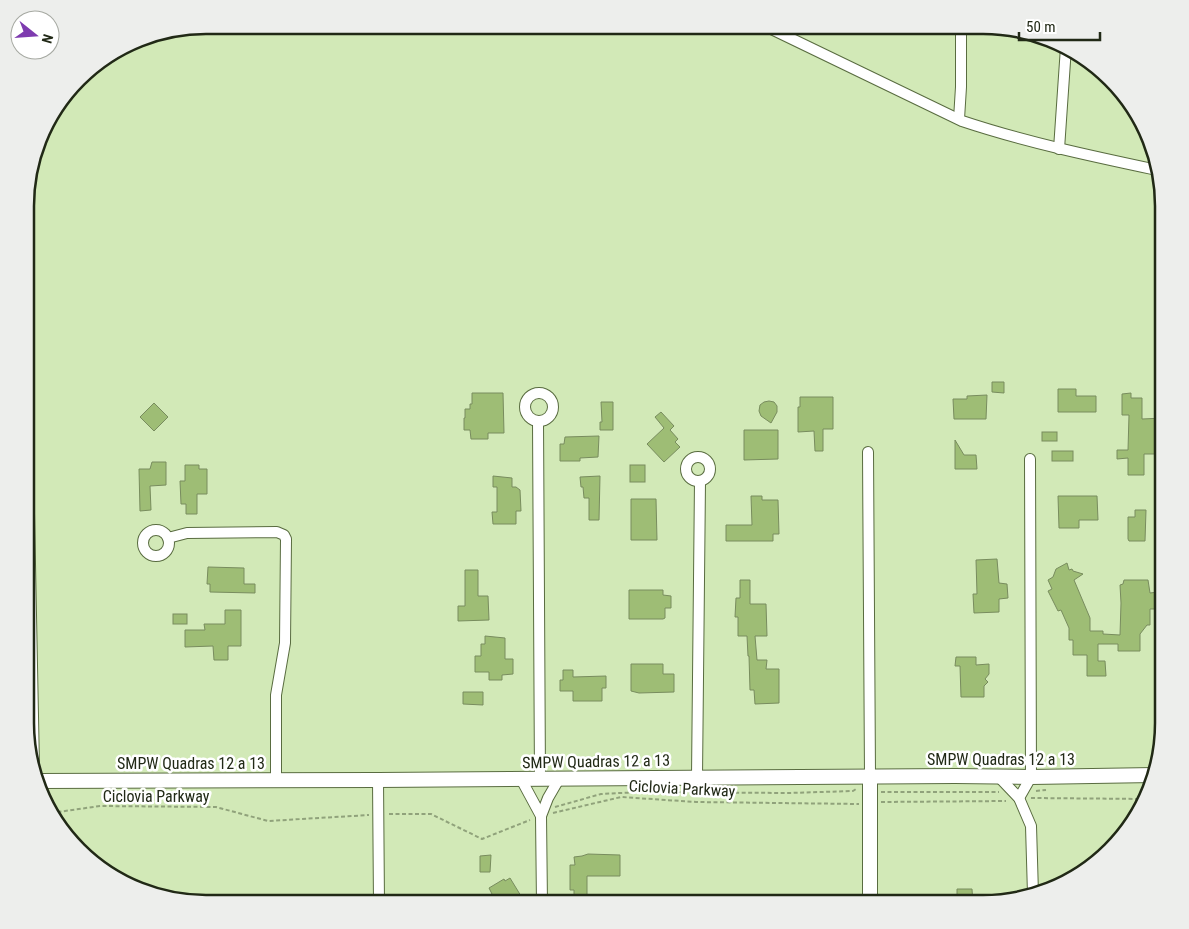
<svg xmlns="http://www.w3.org/2000/svg" width="1189" height="929" font-family="'Roboto Condensed',sans-serif">
	<style>
		.building { fill: #9ebd75; stroke: #788c5e }
		.lines { fill: none; stroke-linecap: round; stroke-linejoin: round }
		.lane-casing { stroke: #596c40; stroke-width: 8 }
		.street-casing { stroke: #596c40; stroke-width: 12 }
		.secondary-casing { stroke: #596c40; stroke-width: 16 }
		.path { stroke: #90a27b; stroke-width: 2; stroke-dasharray: 4 2.5; stroke-linecap: butt }
		.lane { stroke: #fff; stroke-width: 5 }
		.street { stroke: #fff; stroke-width: 10 }
		.secondary { stroke: #fff; stroke-width: 14 }
		.labels { text-anchor: middle; stroke-width: 5; stroke-linejoin: round; paint-order: stroke }
		.street-label { font-size: 16px; fill: #212916; stroke: #fff }
		.rim { fill: none; stroke: #212916; stroke-width: 2.5 }
	</style>
	<rect width="100%" height="100%" fill="#d2e9b7"/>
	<g class="building">
		<path d="M992 382H1004V393L992 392Z"/>
		<path d="M1058 389H1076V396H1096V412H1058Z"/>
		<path d="M472 393H503L504 433H488V439H471L470 430H464V418H465V409H470V404H472Z"/>
		<path d="M1131 393V398H1142V419L1164 418V454H1144V475H1128V458L1117 459V450H1128L1129 415H1122V394Z"/>
		<path d="M987 395 986 419H954L953 399H967V396Z"/>
		<path d="M800 397H833V429H823V451H815L814 431 798 432V407H800Z"/>
		<path d="M769 401 774 402 777 406V412L771 423 761 416 759 411 760 405 764 402Z"/>
		<path d="M601 402H613V430H600V422H602Z"/>
		<path d="M154 403 168 417 154 431 140 417Z"/>
		<path d="M661 412 674 426 670 430 678 439 675 442 680 447 664 462 647 444 664 428 655 417Z"/>
		<path d="M744 430H778V459L744 460Z"/>
		<rect x="1042" y="432" width="15" height="9"/>
		<path d="M599 436 598 457 580 458V461H560V444H564L565 437Z"/>
		<path d="M955 440 964 455H976L977 469H955Z"/>
		<rect x="1052" y="451" width="21" height="10"/>
		<path d="M152 462H166V485L150 486 151 510 140 511 139 469H150Z"/>
		<path d="M185 465H199V469H207V494H197V514H186V504H181L180 481H185Z"/>
		<rect x="630" y="465" width="15" height="17"/>
		<path d="M493 476 512 478V487H516L520 490 521 511H516V524H493L492 512H497V487H493Z"/>
		<path d="M600 476 599 520H589V498H584L583 487H581L580 477Z"/>
		<path d="M751 496H762V500H778L779 534H773V541H726V525H752Z"/>
		<path d="M1058 496H1097L1098 520H1079V528H1059Z"/>
		<path d="M631 499H656L657 540H631Z"/>
		<path d="M1135 510H1146L1145 541H1129L1128 539V517H1135Z"/>
		<path d="M997 559 999 583 1007 584 1008 598 999 599V612L974 613 973 594H977L976 560Z"/>
		<path d="M1067 563 1069 570 1072 569 1073 571 1083 574 1074 580 1090 618V631H1103V634L1120 635 1121 603 1120 585 1123 584 1124 580H1148L1150 593 1158 592V609H1150V625H1147L1140 634V651H1118V644H1098V661H1105L1106 676H1087V655H1073V640H1069V628L1061 610 1058 611 1048 591 1052 589 1048 580 1053 577 1056 569Z"/>
		<path d="M208 567 244 568V584H255V593L210 592V584H207Z"/>
		<path d="M465 570H478V596H488L489 620 458 621V606H465Z"/>
		<path d="M740 580H750V604H766L767 636H755L757 660H767L766 669H779V703L755 704 754 690H750L749 656H748L747 636H738V617H735L736 598H740Z"/>
		<path d="M629 590H663V595L671 596V608H665V618L663 619H629Z"/>
		<path d="M225 610H241V646H228V660H214L213 646 185 647V630H205L204 624H225Z"/>
		<rect x="173" y="614" width="14" height="10"/>
		<path d="M485 636 505 638V659H513V674L502 675V680H489V672H475V656H481V644H485Z"/>
		<path d="M956 657H976V665L989 664V674L985 679 988 682 984 686V697H961L960 666H955Z"/>
		<path d="M631 664H663V674H674V692L639 693 631 691Z"/>
		<path d="M563 670H573V677L606 676V688H602V701H573V691H560V680H563Z"/>
		<path d="M463 692H483V705L463 704Z"/>
		<path d="M588 854 620 855V876H587V900H574V890H570V865H575L574 857 582 856Z"/>
		<path d="M491 855 490 872H480V856Z"/>
		<path d="M510 878 521 896 518 898 519 900 514 904H475L492 894 489 888 504 879 505 881Z"/>
		<path d="M957 889H972L973 904H957Z"/>
	</g>
	<g class="lines">
		<g class="lane-casing">
			<path id="lane" d="M27 189V181"/>
		</g>
		<g class="street-casing">
			<g id="street">
				<path d="M763 25 962 121C1025 142 1091 156 1157 170"/>
				<path d="M959 119 961 87V25"/>
				<path d="M1059 149 1066 47"/>
				<path d="M26 361 34 767"/>
				<circle cx="539" cy="407" r="14"/>
				<path d="M538 421 540 779"/>
				<path d="M868 452 870 776"/>
				<circle cx="698" cy="469" r="12"/>
				<circle cx="156" cy="543" r="13"/>
				<path d="M168 538 187 533 277 532 284 535 286 539 285 643 276 695V780"/>
				<path d="M697 777 700 481"/>
				<path d="M999 777 1019 798 1031 826 1033 894"/>
				<path d="M521 779 541 816"/>
				<path d="M378 780 379 904"/>
				<path d="M1019 798 1031 777 1030 459"/>
				<path d="M542 904 541 816 548 798 559 779"/>
			</g>
		</g>
		<g class="secondary-casing">
			<g id="secondary">
				<path d="M870 776V904"/>
				<path d="M38 781 378 780 955 776 1031 777 1154 775"/>
			</g>
		</g>
		<g class="path">
			<path d="M1036 791 1046 790"/>
			<path d="M881 792H999"/>
			<path d="M1031 798 1146 799"/>
			<path d="M881 802 1006 801"/>
			<path d="M555 807 601 794 619 793 646 792 788 793 853 791 856 789"/>
			<path d="M51 813 100 806 216 807 268 821 369 815"/>
			<path d="M553 813 621 797 696 802 859 804"/>
			<path d="M389 814H431L482 839 530 820"/>
		</g>
		<use href="#lane" class="lane"/>
		<use href="#street" class="street"/>
		<use href="#secondary" class="secondary"/>
	</g>
	<g class="labels">
		<g class="street-label">
			<text x="1001" y="765">SMPW Quadras 12 a 13</text>
			<text transform="translate(596 761) rotate(-1)" y="6">SMPW Quadras 12 a 13</text>
			<text x="191" y="769">SMPW Quadras 12 a 13</text>
			<text transform="translate(682 788) rotate(3)" y="6">Ciclovia Parkway</text>
			<text x="156" y="802">Ciclovia Parkway</text>
		</g>
	</g>
	<path d="M0 0H1189V929H0ZM206 34H983A172 172 0 0 1 1155 206V723A172 172 0 0 1 983 895H206A172 172 0 0 1 34 723V206A172 172 0 0 1 206 34Z" fill="#edeeec" fill-rule="evenodd"/>
	<path class="rim" d="M206 34H983A172 172 0 0 1 1155 206V723A172 172 0 0 1 983 895H206A172 172 0 0 1 34 723V206A172 172 0 0 1 206 34Z"/>
	<g transform="translate(35 35) rotate(107)"><circle r="24" fill="#ffffff" stroke="#a6a9a2"/>
	<path d="M0-4L9 19L0 12L-9 19Z" fill="#7e3baf"/>
	<text y="-8" font-size="14" font-weight="bold" text-anchor="middle" fill="#212916">N</text>
	</g>
	<path d="M1019 32v8h81v-8" fill="none" stroke="#212916" stroke-width="2.5"/>
	<text x="1026" y="32" font-size="15" fill="#212916" stroke="#ffffff" stroke-width="4" paint-order="stroke">50 m</text>
</svg>
